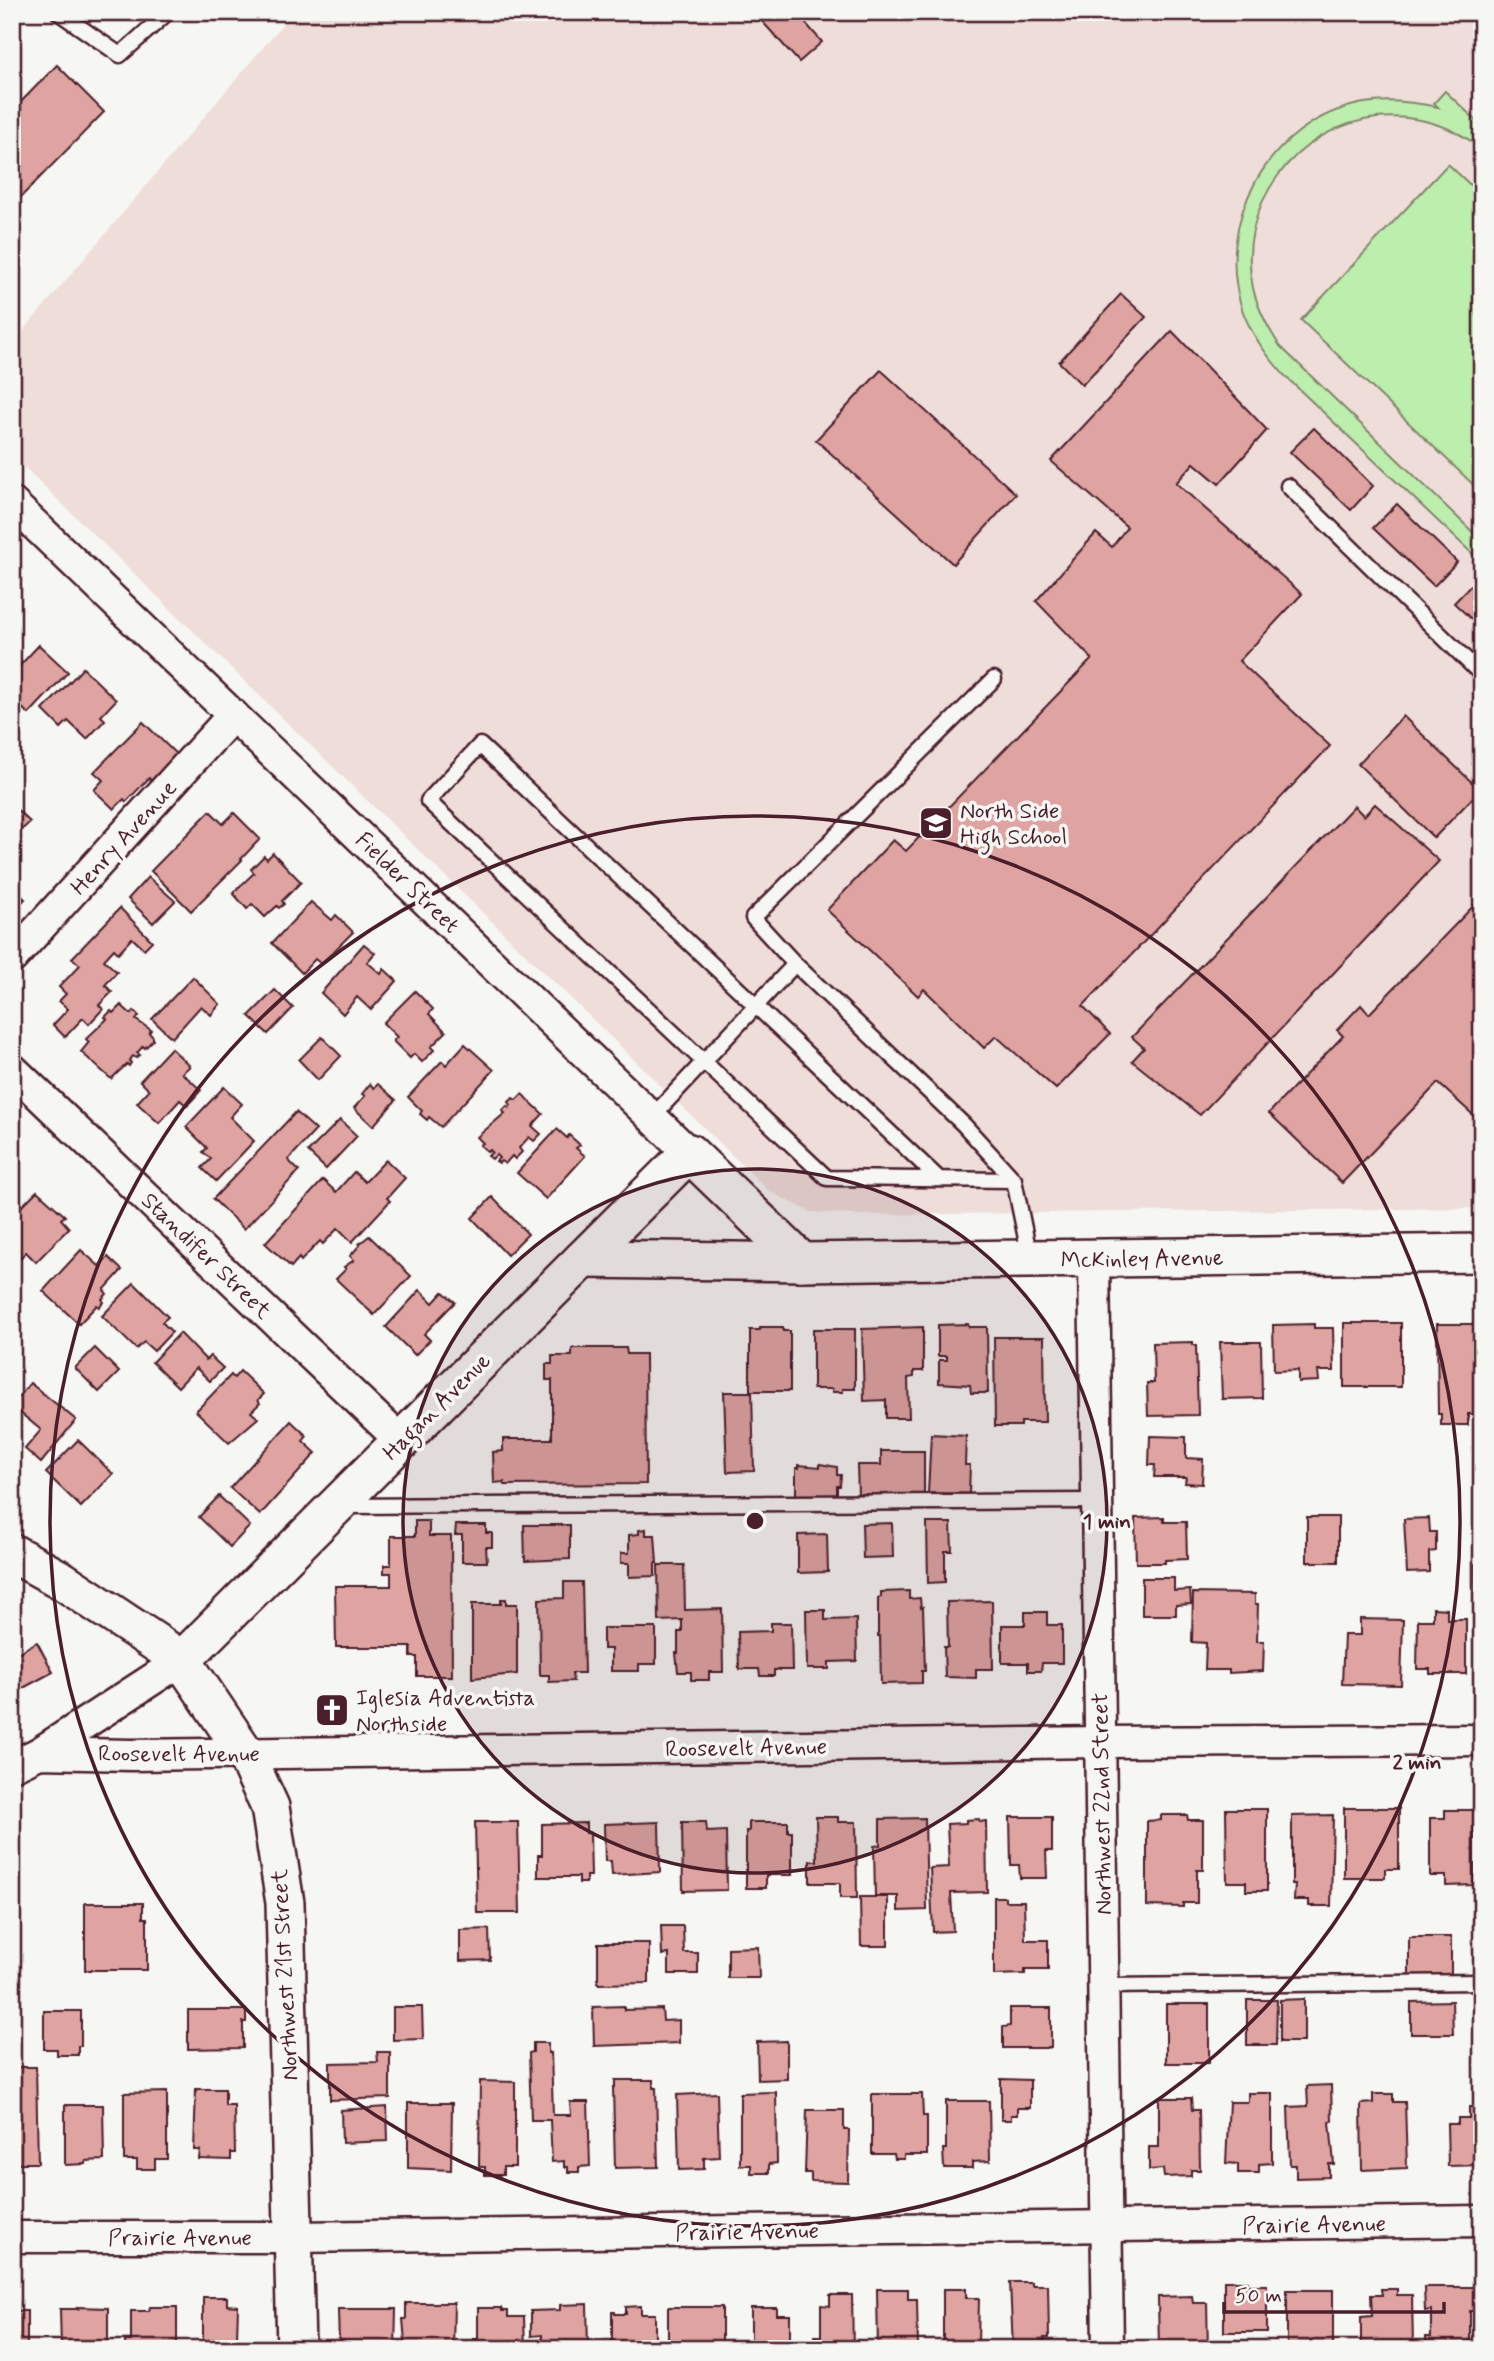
<svg xmlns="http://www.w3.org/2000/svg" width="1494" height="2361" font-family="Mynerve,sans-serif">
	<style>
		.built { fill: #efddda }
		.pitch { fill: #bceeae; stroke: #83866c; stroke-width: 2 }
		.building { fill: #dfa4a1; stroke: #4a1f2b; stroke-width: 2 }
		.lines { fill: none; stroke-linecap: round; stroke-linejoin: round }
		.service-casing { stroke: #4a1f2b; stroke-width: 19 }
		.minor-casing { stroke: #4a1f2b; stroke-width: 35 }
		.tertiary-casing { stroke: #4a1f2b; stroke-width: 42 }
		.service { stroke: #f6f6f2; stroke-width: 14 }
		.minor { stroke: #f6f6f2; stroke-width: 30 }
		.tertiary { stroke: #f6f6f2; stroke-width: 37 }
		.ring { fill: none; stroke: #4a1f2b; stroke-width: 3.5 }
		.labels { text-anchor: middle; stroke-width: 7; stroke-linejoin: round; paint-order: stroke }
		.poi-label { font-size: 23px; fill: #4a1f2b; stroke: #f6f6f2; text-anchor: start }
		.street-label { font-size: 23px; fill: #4a1f2b; stroke: #f6f6f2 }
		.centre { fill: #4a1f2b; stroke: #f6f6f2; stroke-width: 3.5 }
		.ring-label { font-size: 21px; text-anchor: middle; font-weight: bold; fill: #4a1f2b; stroke: #f6f6f2; stroke-width: 7; stroke-linejoin: round; paint-order: stroke }
	</style>
	<rect width="100%" height="100%" fill="#f6f6f2"/>
	<filter id="ink" filterUnits="userSpaceOnUse"><feTurbulence type="fractalNoise" baseFrequency=".0143" numOctaves="2"/><feDisplacementMap in="SourceGraphic" scale="14" xChannelSelector="R" yChannelSelector="G"/><feConvolveMatrix kernelMatrix="1 2 1 2 8 2 1 2 1" color-interpolation-filters="sRGB"/></filter>
	<g filter="url(#ink)">
		<path class="built" d="M293 12H1482V1208L858 1215 811 1212 769 1191 12 455V344Z"/>
		<g class="pitch">
			<path d="M1445 91 1482 126V149C1452 125 1415 114 1376 118 1296 127 1235 207 1253 288 1258 310 1268 328 1280 346L1482 541V563L1284 375C1267 356 1252 336 1243 312 1212 223 1269 120 1364 103 1389 99 1413 102 1438 107L1434 103Z"/>
			<path d="M1448 164 1482 196V493L1301 320Z"/>
		</g>
		<g class="building">
			<path d="M768 12H796L822 42 799 62 760 19Z"/>
			<path d="M57 65 104 112 20 198 12 192V111Z"/>
			<path d="M1121 294 1146 317 1082 385 1059 362Z"/>
			<path d="M1172 331 1267 430 1219 484 1194 463 1176 483 1302 594 1239 661 1330 746 1083 1006 1110 1034 1056 1089 996 1036 984 1048 924 989 918 996 827 910 893 840 906 851 1092 659 1036 601 1096 533 1112 547 1127 527 1051 461Z"/>
			<path d="M881 370 1016 494 953 564 816 440Z"/>
			<path d="M1314 428 1373 486 1351 510 1290 452Z"/>
			<path d="M1397 504 1457 562 1434 586 1373 528Z"/>
			<path d="M1477 579 1482 584V629L1454 603Z"/>
			<path d="M39 645 68 672 29 714 12 699V674Z"/>
			<path d="M83 668 116 700 101 716 105 720 87 739 68 721 61 728 43 710Z"/>
			<path d="M1403 716 1480 790 1434 838 1358 764Z"/>
			<path d="M143 722 178 756 152 782 149 778 126 802 124 799 114 809 94 790 103 780 94 772Z"/>
			<path d="M1375 804 1439 861 1200 1115 1132 1061 1144 1048 1132 1037 1354 806 1364 816Z"/>
			<path d="M12 805 30 822 12 839Z"/>
			<path d="M210 811 223 824 234 813 260 839 241 859 242 860 191 911 151 871Z"/>
			<path d="M273 853 301 882 282 901 284 904 279 908 277 906 265 917 252 904 247 909 233 893 254 873 251 869 264 856 267 859Z"/>
			<path d="M148 877 175 901 153 923 128 899Z"/>
			<path d="M12 887 25 899 12 912Z"/>
			<path d="M1482 897V1123L1438 1083 1342 1183 1269 1113 1343 1036 1337 1030 1361 1005 1369 1014Z"/>
			<path d="M311 902 332 920 336 915 353 932 321 964 315 959 302 973 272 943Z"/>
			<path d="M120 908 152 941 144 949 132 938 118 953 114 949 104 960 117 972 105 985 112 992 99 1005 103 1009 89 1024 83 1018 65 1037 53 1025 68 1009 59 1001 66 994 59 987 80 965 72 958Z"/>
			<path d="M364 944 375 953 367 962 381 974 384 969 397 981 371 1010 357 997 343 1014 321 993Z"/>
			<path d="M193 977 220 1004 211 1015 201 1006 172 1038 152 1019Z"/>
			<path d="M275 990 293 1008 268 1034 249 1016Z"/>
			<path d="M415 991 433 1009 429 1014 446 1032 431 1047 434 1050 422 1062 414 1054 410 1058 393 1041 397 1037 383 1023Z"/>
			<path d="M121 1005 131 1014 134 1011 139 1016 136 1020 151 1030 149 1033 153 1037V1040L145 1048 143 1046 137 1053 140 1055 136 1058 133 1056 129 1061 131 1063 129 1066 127 1064 111 1079 81 1052 89 1042 86 1039 107 1019 105 1017 111 1011 113 1013Z"/>
			<path d="M322 1037 341 1056 318 1080 299 1060Z"/>
			<path d="M465 1044 494 1070 441 1127 429 1117 427 1120 420 1114 422 1111 408 1097 442 1061 446 1065Z"/>
			<path d="M171 1048 190 1066 182 1073 201 1090 187 1106 180 1100 159 1123 137 1103 149 1090 140 1081Z"/>
			<path d="M370 1084 374 1088 378 1084 396 1100 373 1126 354 1108 365 1096 362 1094Z"/>
			<path d="M224 1087 242 1104 230 1117 254 1141 216 1181 202 1168 211 1159 203 1152 207 1148 186 1127Z"/>
			<path d="M522 1094 543 1114 532 1126 541 1134 534 1141 529 1137 519 1148 522 1152 515 1159 512 1156 505 1164 501 1161 499 1163 496 1161 499 1158 496 1155 492 1159 488 1156 492 1152 490 1150 488 1152 480 1145 483 1143 477 1137 505 1113 502 1111 507 1106 509 1108 511 1105 509 1102 513 1098 516 1100Z"/>
			<path d="M296 1112 316 1130 288 1160 299 1171 244 1229 213 1199Z"/>
			<path d="M340 1120 357 1136 326 1169 308 1152Z"/>
			<path d="M557 1129 567 1138 569 1135 580 1145 576 1148 585 1156 546 1199 517 1173Z"/>
			<path d="M386 1160 405 1178 387 1198 390 1201 352 1242 338 1228 323 1244 320 1241 301 1261 299 1258 291 1267 265 1243 323 1180 336 1192 354 1172 365 1182Z"/>
			<path d="M37 1191 65 1216 61 1219 69 1228 36 1262 26 1252 12 1266V1216Z"/>
			<path d="M492 1197 528 1234 507 1255 472 1218Z"/>
			<path d="M369 1236 411 1276 374 1315 336 1279 346 1269 344 1267 354 1260 350 1256 360 1245 359 1244Z"/>
			<path d="M81 1250 99 1266 108 1257 122 1270 104 1290 107 1294 102 1299 104 1302 99 1307 97 1305 79 1324 43 1291Z"/>
			<path d="M134 1283 168 1317 162 1322 172 1332 154 1351 144 1342 136 1349 102 1316Z"/>
			<path d="M420 1290 433 1303 443 1292 455 1302 424 1334 430 1340 415 1355 386 1327Z"/>
			<rect x="1344" y="1323" width="57" height="64"/>
			<path d="M968 1324 969 1327H987L988 1393H971L970 1385 939 1383V1360H947V1356H938V1325Z"/>
			<path d="M1314 1324V1328H1333L1334 1371H1318L1319 1381 1298 1382V1370L1274 1371 1273 1325Z"/>
			<path d="M1437 1324H1481L1482 1414H1468V1425H1441V1414H1438Z"/>
			<path d="M760 1327H783V1331H790V1391H750V1330H760Z"/>
			<path d="M923 1327V1371H914V1377L908 1378 909 1418H886V1400L864 1401 862 1329Z"/>
			<path d="M813 1329H855V1389H843V1392H832V1389H813Z"/>
			<path d="M180 1333 206 1360 210 1356 223 1368 210 1381 196 1368 178 1387 152 1362Z"/>
			<path d="M994 1337H1044L1045 1422H1021V1426H995Z"/>
			<path d="M1193 1342V1345H1196L1198 1415 1148 1416 1147 1383H1154L1153 1343Z"/>
			<path d="M1220 1342H1261L1262 1398 1222 1399Z"/>
			<path d="M95 1348 119 1372 99 1392 75 1368Z"/>
			<path d="M572 1348H626L627 1354H645L646 1484 504 1485V1482L494 1483 493 1452 503 1451V1439H552V1380H546V1364H552V1356H572Z"/>
			<path d="M240 1371 264 1394 258 1400 260 1403 251 1412 258 1418 229 1443 196 1411 231 1375 234 1378Z"/>
			<path d="M30 1383 76 1420 41 1463 25 1449 41 1430 12 1406Z"/>
			<path d="M724 1392H752L754 1471 727 1472Z"/>
			<path d="M291 1421 307 1436 303 1441 316 1453 260 1515 230 1488Z"/>
			<path d="M931 1434 966 1436 965 1465H970L969 1494 928 1493Z"/>
			<path d="M1150 1436 1186 1437V1458L1203 1459 1202 1484 1185 1483 1186 1477H1154L1155 1465H1149Z"/>
			<path d="M78 1440 113 1474 81 1507 46 1473Z"/>
			<path d="M881 1451H924V1494H858L857 1465H881Z"/>
			<path d="M820 1464 837 1467V1475H841L840 1486H837V1497H796V1468H799V1465L820 1467Z"/>
			<path d="M219 1496 250 1526 230 1547 199 1517Z"/>
			<path d="M1164 1517V1522H1186L1187 1559 1165 1560V1563H1136L1135 1518Z"/>
			<rect x="1307" y="1517" width="31" height="45"/>
			<path d="M1429 1518 1430 1532H1436V1551L1429 1552V1572L1407 1573 1404 1519Z"/>
			<path d="M415 1521H429V1536H451L452 1676H417V1657H411V1647H336L335 1586H391V1573H384V1565H391V1536H415Z"/>
			<path d="M892 1523 893 1557 863 1558 862 1524Z"/>
			<path d="M927 1523H951L952 1551H945V1582L928 1583Z"/>
			<path d="M456 1525H486V1533H492V1547H486L487 1562H462V1535H455Z"/>
			<path d="M524 1525H570V1559L525 1561Z"/>
			<path d="M646 1529V1535H655L657 1563H655V1576L629 1577V1563H621V1553H629V1535L639 1534V1530Z"/>
			<path d="M827 1534 828 1572 798 1573V1535Z"/>
			<path d="M1475 1564H1482V1673H1476Z"/>
			<path d="M658 1565H684L685 1610 722 1609 723 1672H709V1680H691V1672H678L676 1653H678V1632H682V1620L659 1621Z"/>
			<path d="M1142 1578H1174V1591L1190 1590 1191 1604 1176 1605V1615H1142Z"/>
			<path d="M564 1582H582L584 1673H572L573 1681 549 1682V1675H540L539 1599 564 1598Z"/>
			<path d="M909 1591V1599L920 1598 921 1608 923 1607 925 1671H922V1683L881 1684 880 1636H878V1598L881 1597V1592Z"/>
			<path d="M1193 1593 1255 1594V1604H1258L1257 1641H1264L1263 1671 1229 1673V1670H1205L1206 1643 1192 1642Z"/>
			<path d="M501 1599H506V1604H517V1674L472 1678V1604H501Z"/>
			<path d="M992 1601 993 1669H976V1678L945 1677 944 1647H948L947 1602Z"/>
			<path d="M1433 1608 1447 1609V1619H1466V1674H1430V1669H1417L1418 1620H1433Z"/>
			<path d="M806 1610H825V1620L856 1619 857 1661 829 1662V1669H807Z"/>
			<path d="M1025 1612H1047V1625H1062V1663H1042L1041 1671H1028V1663H1002V1625H1025Z"/>
			<path d="M1360 1619 1403 1620 1401 1685 1342 1684 1344 1635H1360Z"/>
			<path d="M771 1623H791L792 1670H774V1676H760L759 1669H739L738 1632 771 1631Z"/>
			<path d="M603 1628H656V1664H639V1671H611V1649H603Z"/>
			<path d="M37 1642 53 1672 12 1694V1656Z"/>
			<path d="M1344 1808H1399V1869H1385V1878H1344Z"/>
			<path d="M1226 1809H1267V1891H1246V1882H1227Z"/>
			<path d="M1445 1810H1474V1885L1446 1886V1876H1430V1818H1445Z"/>
			<path d="M1161 1815H1187L1188 1820H1203V1870H1197V1903H1183V1907L1147 1906V1821L1161 1820Z"/>
			<path d="M1333 1815 1331 1906H1309V1900H1294L1295 1884H1292V1816Z"/>
			<path d="M816 1817H838V1822H856L857 1898H840V1883H810V1861H817Z"/>
			<path d="M1010 1817H1052V1851H1046L1047 1878H1020L1019 1865H1011Z"/>
			<path d="M925 1818 927 1910 898 1911V1896H875L874 1846 880 1845V1819Z"/>
			<path d="M979 1819 980 1822 986 1821 987 1892 951 1893 953 1931 933 1932 930 1868 949 1867 947 1824 966 1823V1820Z"/>
			<path d="M475 1822H518L520 1913H477Z"/>
			<path d="M659 1822 660 1872 612 1875 611 1861H605L604 1824Z"/>
			<path d="M682 1822H706L707 1832 726 1831 727 1890 683 1891Z"/>
			<path d="M749 1822H788V1832H792V1875H766V1888H746V1831H749Z"/>
			<path d="M586 1823V1833H590L591 1876H586V1883H579V1877H538V1855H542V1824Z"/>
			<path d="M860 1897H888V1946H861Z"/>
			<path d="M994 1897H1005V1901H1024L1025 1940H1048V1970H1025V1974L994 1975Z"/>
			<path d="M85 1903H143V1918H147V1970H85Z"/>
			<path d="M661 1926H683L684 1953H698V1974H669V1954L662 1955Z"/>
			<path d="M489 1929 490 1960 460 1961V1930Z"/>
			<rect x="1409" y="1937" width="42" height="38"/>
			<path d="M598 1943H649V1983L598 1984Z"/>
			<path d="M758 1947 759 1978H728V1948Z"/>
			<path d="M1304 1999V2042H1280V2000Z"/>
			<path d="M1247 2000H1277L1276 2045H1247Z"/>
			<path d="M1452 2001 1453 2034H1411V2002Z"/>
			<rect x="1166" y="2004" width="43" height="59"/>
			<path d="M624 2006V2010L662 2009 663 2021 679 2020V2043L594 2046 593 2007Z"/>
			<path d="M393 2007H422L423 2039 393 2040Z"/>
			<path d="M1010 2008H1051V2048H1003V2027L1010 2026Z"/>
			<path d="M188 2010H246V2022H243V2048L188 2049Z"/>
			<path d="M44 2011H81V2046H78V2055H57V2049H44Z"/>
			<path d="M787 2041V2079L758 2080 757 2042Z"/>
			<path d="M533 2043H548V2053H551L553 2115H571L570 2102H588L590 2166 579 2167V2172H568V2167H564V2161L552 2162 550 2120H531L529 2053 533 2052Z"/>
			<path d="M377 2052H390V2098L330 2100V2063L378 2062Z"/>
			<path d="M12 2067H36L38 2163H12Z"/>
			<path d="M1001 2079 1030 2080V2108H1017V2115H1011V2120H1001Z"/>
			<path d="M615 2080H653V2088H656L658 2167 615 2168 613 2087H615Z"/>
			<path d="M480 2081 515 2082V2167H503V2175H485V2167H479Z"/>
			<path d="M1331 2085 1332 2121 1330 2122 1334 2164H1329V2177L1296 2178V2165H1290L1288 2107 1308 2106 1307 2086Z"/>
			<path d="M196 2089H225V2105H234L235 2153H231V2160L199 2159 200 2150H194Z"/>
			<path d="M167 2092V2159H155V2169H137V2160H124V2093Z"/>
			<path d="M776 2092 777 2163 769 2164V2173H751V2165H740V2093Z"/>
			<path d="M717 2093 719 2157 704 2158V2169L679 2170 677 2095Z"/>
			<path d="M1248 2093H1272V2163L1259 2164V2173H1238V2164L1226 2163 1229 2102H1248Z"/>
			<path d="M872 2094H922L923 2116H927V2155H904V2159H895L894 2154H872Z"/>
			<path d="M1373 2094H1393V2102H1405L1407 2168 1362 2170 1361 2104 1373 2103Z"/>
			<path d="M1159 2098H1191L1192 2110H1199L1200 2170H1191V2176L1164 2177 1163 2169 1149 2170V2147H1159Z"/>
			<path d="M946 2101H989L990 2161 972 2162V2168H944L943 2149H946Z"/>
			<path d="M408 2103H452L451 2170 408 2168Z"/>
			<path d="M65 2105H103L104 2160 86 2161V2164L65 2165Z"/>
			<path d="M387 2107 388 2141 342 2143 341 2110Z"/>
			<path d="M1469 2107H1482V2165L1448 2166 1447 2124H1458V2118H1469Z"/>
			<path d="M807 2110H844V2130H849L848 2182 811 2181V2173H805Z"/>
			<path d="M1224 2281H1248V2285H1267V2332H1224Z"/>
			<path d="M1010 2282H1032V2285H1048L1049 2338H1044V2349H1013Z"/>
			<path d="M1424 2287H1476L1477 2311H1470V2349H1426V2337H1431V2310L1425 2311Z"/>
			<path d="M877 2289H908V2299H917L918 2349H878Z"/>
			<path d="M943 2289H966V2298H979L978 2344H976V2349H946V2345H943Z"/>
			<path d="M1381 2289H1397V2295H1412L1413 2347 1361 2348V2317L1372 2316 1371 2295H1382Z"/>
			<rect x="1287" y="2290" width="46" height="59"/>
			<path d="M830 2295H852L853 2349H815V2336H821V2305L830 2306Z"/>
			<path d="M1192 2296 1193 2303H1207L1208 2349H1159L1158 2297Z"/>
			<path d="M203 2297H227V2305L238 2306 237 2338H244V2349H203Z"/>
			<path d="M12 2302H18V2311H27V2349H12Z"/>
			<path d="M406 2303H454L453 2349H400V2342H405L403 2319H406Z"/>
			<path d="M587 2304 588 2349H542V2335L531 2336V2311L560 2310V2305Z"/>
			<path d="M641 2306V2314H655V2349H612V2312H615V2314H626V2307Z"/>
			<path d="M77 2307 108 2308V2349H61L60 2309H78Z"/>
			<path d="M150 2307H177V2349H125V2341H131V2311H149Z"/>
			<rect x="668" y="2307" width="54" height="42"/>
			<path d="M478 2308H501L502 2311H508V2317H524L525 2349H474V2339H478Z"/>
			<path d="M751 2308H777V2315H790V2349H751Z"/>
			<path d="M338 2309H396L395 2349H362V2345H339Z"/>
		</g>
		<g class="lines">
			<g class="service-casing">
				<g id="service">
					<path d="M58 12 120 55 168 12"/>
					<path d="M1288 486 1482 675"/>
					<path d="M795 964 753 918 994 679"/>
					<path d="M652 1117 795 964 964 1125 1014 1180 1030 1258"/>
					<path d="M939 1179 480 745 428 801 827 1178 1014 1180"/>
					<path d="M346 1506 1097 1501"/>
					<path d="M1103 1986 1482 1982"/>
				</g>
			</g>
			<g class="minor-casing">
				<g id="minor">
					<path d="M12 503 689 1153"/>
					<path d="M12 958 233 715"/>
					<path d="M12 1069 401 1441"/>
					<path d="M1094 1259 1108 2349"/>
					<path d="M39 1753 182 1660"/>
					<path d="M12 1766 39 1753 131 1755 1100 1742 1482 1740"/>
					<path d="M12 2237H295L1482 2221"/>
				</g>
			</g>
			<g class="tertiary-casing">
				<g id="tertiary">
					<path d="M583 1259 802 1262 1482 1253"/>
					<path d="M12 1553 63 1581 182 1660 245 1753 270 1807 285 1903 296 2349"/>
					<path d="M182 1660 689 1153 802 1262"/>
				</g>
			</g>
			<use href="#service" class="service"/>
			<use href="#minor" class="minor"/>
			<use href="#tertiary" class="tertiary"/>
		</g>
	</g>
	<circle cx="755" cy="1521" r="352" fill="#4a1f2b" fill-opacity=".12"/>
	<g class="ring">
		<circle cx="755" cy="1521" r="352"/>
		<circle cx="755" cy="1521" r="705"/>
	</g>
	<defs>
		<g id="school-square" transform="scale(1.75)"><rect x="-9" y="-9" width="18" height="18" rx="4" fill="#4a1f2b" stroke="#f6f6f2"/><path d="M0-5L7-2L0 1L-7-2ZM-4 1L0 2.5L4 1V4Q0 6-4 4Z" fill="#fff"/></g>
		<g id="church-square" transform="scale(1.75)"><rect x="-9" y="-9" width="18" height="18" rx="4" fill="#4a1f2b" stroke="#f6f6f2"/><path d="M-1.2-6h2.4v3.5h3.3v2.4h-3.3V6h-2.4V-.1h-3.3v-2.4h3.3Z" fill="#fff"/></g>
	</defs>
	<g fill-rule="evenodd">
		<use href="#school-square" x="936" y="823"/>
		<use href="#church-square" x="332" y="1710"/>
	</g>
	<g class="labels">
		<g class="poi-label">
			<text x="960" y="818">North Side<tspan x="960" dy="26">High School</tspan></text>
			<text x="356" y="1705">Iglesia Adventista<tspan x="356" dy="26">Northside</tspan></text>
		</g>
		<g class="street-label">
			<text transform="translate(123 837) rotate(-48)" y="8">Henry Avenue</text>
			<text transform="translate(408 882) rotate(44)" y="8">Fielder Street</text>
			<text transform="translate(207 1255) rotate(44)" y="8">Standifer Street</text>
			<text transform="translate(1142 1258) rotate(-1)" y="8">McKinley Avenue</text>
			<text transform="translate(436 1406) rotate(-45)" y="8">Hagan Avenue</text>
			<text transform="translate(746 1747) rotate(-1)" y="8">Roosevelt Avenue</text>
			<text x="179" y="1761">Roosevelt Avenue</text>
			<text transform="translate(1101 1804) rotate(-91)" y="8">Northwest 22nd Street</text>
			<text transform="translate(284 1975) rotate(-93)" y="8">Northwest 21st Street</text>
			<text transform="translate(1314 2224) rotate(-1)" y="8">Prairie Avenue</text>
			<text transform="translate(747 2231) rotate(-1)" y="8">Prairie Avenue</text>
			<text x="180" y="2245">Prairie Avenue</text>
		</g>
	</g>
	<circle cx="755" cy="1521" r="10" class="centre"/>
	<g class="ring-label">
		<text x="1107" y="1528">1 min</text>
		<text x="1417" y="1769">2 min</text>
	</g>
	<rect width="1494" height="2361" fill="none" stroke="#f6f6f2" stroke-width="42"/>
	<rect x="21" y="21" width="1452" height="2319" fill="none" stroke="#4a1f2b" stroke-width="2.5" filter="url(#ink)"/>
	<path d="M1224 2302v10h220v-10" fill="none" stroke="#4a1f2b" stroke-width="3.5"/>
	<text x="1235" y="2302" font-size="21" fill="#4a1f2b" stroke="#f6f6f2" stroke-width="5" paint-order="stroke">50 m</text>
</svg>
